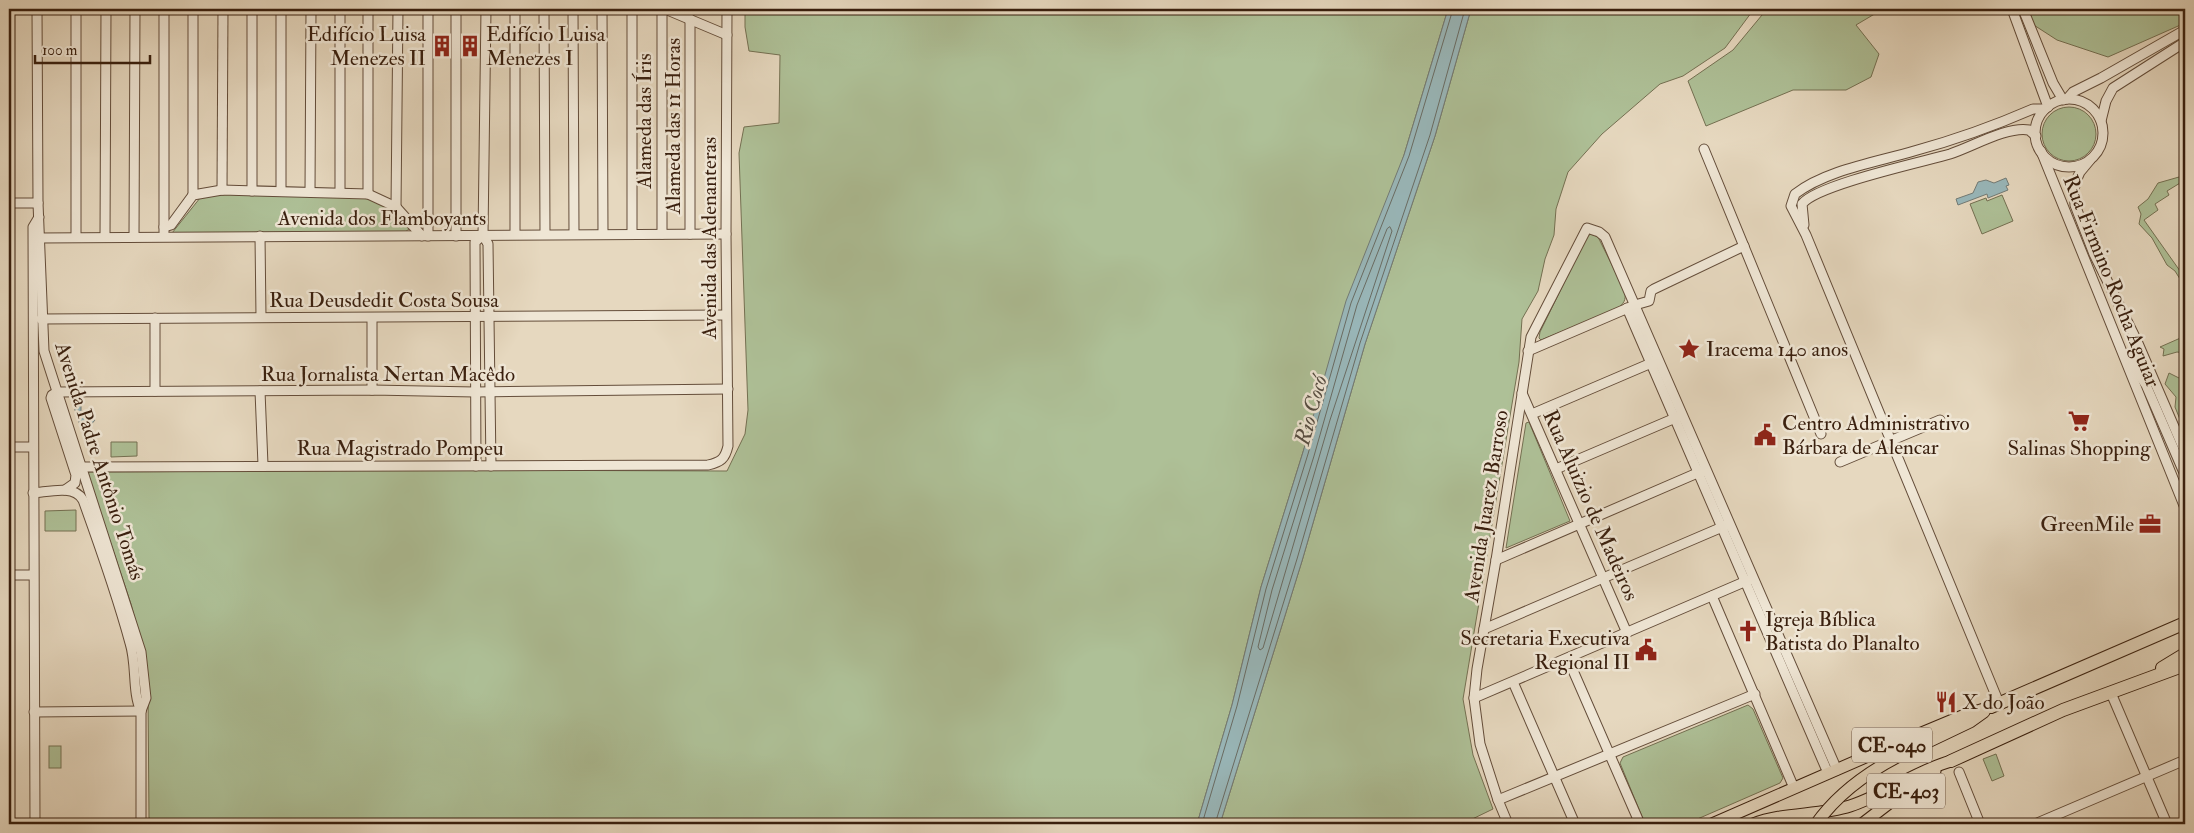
<svg xmlns="http://www.w3.org/2000/svg" width="2194" height="833" font-family="'IM FELL Double Pica',serif">
	<style>
		.green { fill: #aec097; stroke: #747052 }
		.water { fill: #99b8bb; stroke: #737b76 }
		.lines { fill: none; stroke-linecap: round; stroke-linejoin: round }
		.shore { stroke: #696c64; stroke-width: 1 }
		.minor-casing { stroke: #644d3a; stroke-width: 11 }
		.major-casing { stroke: #391f0e; stroke-width: 13 }
		.highway-casing { stroke: #391f0e; stroke-width: 14 }
		.minor { stroke: #efe6d5; stroke-width: 9 }
		.major { stroke: #e6d8bf; stroke-width: 11 }
		.highway { stroke: #e6d8bf; stroke-width: 12 }
		.major-bridge-casing { stroke: #391f0e; stroke-width: 13; stroke-linecap: butt }
		.major-bridge { stroke: #e6d8bf; stroke-width: 11 }
		.labels { text-anchor: middle; stroke-width: 5; stroke-linejoin: round; paint-order: stroke }
		.shield { fill: #efe6d5; stroke: #705b4a; stroke-width: 1 }
		.shield-label { font-size: 20px; font-weight: bold; fill: #391f0e }
		.poi-label { font-size: 21px; fill: #391f0e; stroke: #efe6d5; text-anchor: start }
		.street-label { font-size: 21px; fill: #391f0e; stroke: #efe6d5 }
		.water-label { font-size: 22px; font-style: italic; fill: #564d42; stroke: #efe6d5 }
	</style>
	<rect width="100%" height="100%" fill="#e6d8bf"/>
	<filter id="stains"><feTurbulence type="fractalNoise" baseFrequency=".004" numOctaves="4"/><feColorMatrix values="0 0 0 0 .2 0 0 0 0 .09 0 0 0 0 .02 0 0 0 .5 -.17"/></filter>
	<radialGradient id="worn" r=".72"><stop offset=".6" stop-color="#630" stop-opacity="0"/><stop offset="1" stop-color="#630" stop-opacity=".3"/></radialGradient>
	<g class="green">
		<path d="M745 9H1448L1404 155 1303 452 1261 587 1232 705 1197 824H322L152 819 149 818 148 693 144 653 131 604 88 475 89 472 449 470 727 471 745 434 748 410 739 153 744 127 779 123 780 55 749 51 745 27Z"/>
		<path d="M1471 9H1754L1725 48 1683 76 1660 84 1602 134 1568 172 1556 209 1554 235 1545 259 1538 291 1522 319 1519 362 1463 699 1473 755 1493 809 1462 824H1220L1302 561 1365 344 1435 136Z"/>
		<path d="M1767 9H1883L1856 25 1879 54 1871 77 1846 90H1793L1706 126 1688 81 1733 50Z"/>
		<path d="M2009 9H2185V23L2108 57 2057 40Z"/>
		<circle cx="2069" cy="134" r="27"/>
		<path d="M2185 172V180L2167 191 2169 195 2155 204 2158 210 2144 220 2185 278V287L2175 271 2167 265 2152 238 2139 224 2141 214 2138 207 2148 199 2158 183 2179 177Z"/>
		<path d="M216 193 365 196C382 201 400 213 409 229L405 232 172 233 200 198Z"/>
		<path d="M2002 195 2013 221 1982 234 1970 204 1986 198 1987 201Z"/>
		<path d="M1591 234 1598 237 1625 291C1626 301 1624 303 1617 309L1541 340 1539 338 1540 332 1587 236Z"/>
		<path d="M2185 336V353L2177 352 2163 356 2164 349 2160 347Z"/>
		<path d="M2169 373 2183 380C2181 391 2186 392 2185 400 2185 410 2185 421 2185 432L2175 407 2176 397 2165 384Z"/>
		<path d="M1529 422 1570 521 1506 548 1526 423Z"/>
		<path d="M111 442H137V456L111 457Z"/>
		<path d="M76 510V531H45V511Z"/>
		<path d="M1748 705 1753 709 1783 778 1780 783 1686 824H1645L1620 763 1623 757Z"/>
		<rect x="49" y="746" width="12" height="22"/>
		<path d="M1996 754 2004 776 1992 781 1983 759Z"/>
	</g>
	<g class="water">
		<path d="M1448 9H1471L1435 136 1365 344 1302 561 1220 824H1197L1232 705 1261 587 1303 452 1346 301 1404 155Z"/>
		<path d="M2006 178 2009 185 2006 186 2008 190 1988 198 1987 194 1958 205 1956 199 1973 193 1978 182 1986 180 1994 183Z"/>
		<path d="M81 406V411H86V417L95 420 89 427 86 425 88 432 83 434 74 407Z"/>
	</g>
	<g class="lines">
		<g class="shore">
			<path d="M1390 227 1392 231 1330 420 1263 648 1260 650 1258 647 1272 590 1314 456 1357 305 1387 229Z"/>
			<path d="M1202 824 1237 706 1266 589 1308 454 1351 303 1409 156 1453 9"/>
			<path d="M1215 824 1297 559 1360 343 1430 135 1465 9"/>
		</g>
		<g class="minor-casing">
			<g id="minor">
				<path d="M37 9 38 203 44 351 141 652 146 698 141 711V824"/>
				<path d="M76 9V237"/>
				<path d="M193 9V195"/>
				<path d="M252 9V191"/>
				<path d="M281 9V191"/>
				<path d="M368 9V194"/>
				<path d="M428 9V236"/>
				<path d="M456 9V236"/>
				<path d="M486 9 483 235 488 244 491 466"/>
				<path d="M544 9 545 234"/>
				<path d="M573 9 574 234"/>
				<path d="M602 9 603 234"/>
				<path d="M632 9V234"/>
				<path d="M665 9 727 35"/>
				<path d="M2012 9 2048 107"/>
				<path d="M2023 9 2053 83 2063 100"/>
				<path d="M690 19V234"/>
				<path d="M2067 99 2073 92 2101 78 2185 30"/>
				<circle cx="2069" cy="133" r="34"/>
				<path d="M2101 121 2106 101 2113 88 2185 42"/>
				<path d="M1704 149 1821 434"/>
				<path d="M2041 151 2185 508"/>
				<path d="M2090 160 2080 172 2076 181 2074 190 2075 205 2094 254 2137 341 2185 452"/>
				<path d="M222 190 223 9"/>
				<path d="M310 192 311 9"/>
				<path d="M340 192V9"/>
				<path d="M9 203H38"/>
				<path d="M396 207 398 9"/>
				<path d="M1804 225 1802 204C1816 185 1922 162 1950 154 1972 147 2007 126 2029 130L2036 136"/>
				<path d="M164 227 171 225 193 195 222 190 368 194 396 207 422 236"/>
				<path d="M164 232V9"/>
				<path d="M515 234V9"/>
				<path d="M662 234V9"/>
				<path d="M260 236 261 317"/>
				<path d="M105 237 106 9"/>
				<path d="M134 237 135 9"/>
				<path d="M39 238 726 234"/>
				<path d="M1627 308 1828 773"/>
				<path d="M155 318V391"/>
				<path d="M41 319 726 315"/>
				<path d="M1528 351 1635 305 1649 301 1651 291 1654 289 1744 246"/>
				<path d="M2129 359 2146 385 2185 475"/>
				<path d="M372 390V318"/>
				<path d="M260 391 263 465"/>
				<path d="M1522 393 1627 633"/>
				<path d="M1532 414 1656 361"/>
				<path d="M9 447H33"/>
				<path d="M1840 462 1940 420"/>
				<path d="M476 466 475 242 483 235"/>
				<path d="M82 467 708 465C721 462 725 459 728 446L726 234 727 9"/>
				<path d="M1556 469 1680 416"/>
				<path d="M65 490 75 483 76 475 51 398 52 395 57 392 372 390 475 392 728 389"/>
				<path d="M33 493C48 492 74 484 83 500 100 547 117 595 130 643 137 665 132 692 141 711"/>
				<path d="M1496 560 1702 471"/>
				<path d="M9 575H33"/>
				<path d="M1712 596 1794 788"/>
				<path d="M1484 629 1727 525"/>
				<path d="M1568 659 1640 824"/>
				<path d="M1513 682 1575 824"/>
				<path d="M2111 693 2167 824"/>
				<path d="M1474 698 1751 579"/>
				<path d="M1999 703 1806 235 1791 206 1795 194C1826 170 1877 162 1914 151 1955 140 1994 126 2033 109H2045"/>
				<path d="M34 712 141 711"/>
				<path d="M1959 772 1980 824"/>
				<path d="M1498 800 1755 694"/>
				<path d="M35 824 33 227 39 217"/>
				<path d="M141 824H156"/>
				<path d="M1508 824 1498 800 1480 744 1474 698 1477 669 1496 560 1531 337 1587 228 1599 232 1605 237 1837 770"/>
				<path d="M2035 824 2185 760"/>
			</g>
		</g>
		<g class="major-casing">
			<g id="major">
				<path d="M1903 754 1970 722 1984 712"/>
				<path d="M1712 824 1900 742 1967 714 1991 707"/>
				<path d="M1753 824C1784 812 1819 816 1850 806 1886 794 1916 771 1951 761"/>
				<path d="M1862 824 1892 801 1935 771"/>
			</g>
		</g>
		<g class="highway-casing">
			<g id="highway">
				<path d="M2162 668 2185 654"/>
				<path d="M1991 707 2185 623"/>
				<path d="M1951 761 2063 710 2185 665"/>
			</g>
		</g>
		<use href="#minor" class="minor"/>
		<use href="#major" class="major"/>
		<use href="#highway" class="highway"/>
		<g class="major-bridge-casing">
			<path id="major-bridge" d="M1816 824C1838 793 1869 771 1903 754"/>
		</g>
		<use href="#major-bridge" class="major-bridge"/>
	</g>
	<defs>
		<g id="building-bare" transform="scale(1.725)"><path d="M-4-6H4V6H1V3H-1V6H-4ZM-2.5-4.3h1.7v1.8h-1.7ZM.8-4.3h1.7v1.8H.8ZM-2.5-1h1.7V.8h-1.7ZM.8-1h1.7V.8H.8Z" fill="#8f2418" stroke="#efe6d5" stroke-width="2.5" paint-order="stroke"/></g>
		<g id="sight-bare" transform="scale(1.725)"><path d="M0-6L1.8-2.2L6-1.7L2.9 1.2L3.7 5.4L0 3.3L-3.7 5.4L-2.9 1.2L-6-1.7L-1.8-2.2Z" fill="#8f2418" stroke="#efe6d5" stroke-width="2.5" paint-order="stroke"/></g>
		<g id="supermarket-bare" transform="scale(1.725)"><path d="M-6-5.5h2.5l.6 2H6L4.5 2H-2.5L-4.4-4H-6ZM-1.5 3.2a1.3 1.3 0 1 0 .1 0ZM3 3.2a1.3 1.3 0 1 0 .1 0Z" fill="#8f2418" stroke="#efe6d5" stroke-width="2.5" paint-order="stroke"/></g>
		<g id="civic-bare" transform="scale(1.725)"><path d="M-.6-6.5H3V-4.5H.6V-3L4-1V1h2V6H-6V1h2V-1L-.6-3ZM-1.2 2.5V6h2.4V2.5Z" fill="#8f2418" stroke="#efe6d5" stroke-width="2.5" paint-order="stroke"/></g>
		<g id="office-bare" transform="scale(1.725)"><path d="M-6-3h4V-5.5h4V-3h4V5H-6ZM-1-4.5V-3h2v-1.5ZM-6 0V1H6V0Z" fill="#8f2418" stroke="#efe6d5" stroke-width="2.5" paint-order="stroke"/></g>
		<g id="church-bare" transform="scale(1.725)"><path d="M-1.2-6h2.4v3.5h3.3v2.4h-3.3V6h-2.4V-.1h-3.3v-2.4h3.3Z" fill="#8f2418" stroke="#efe6d5" stroke-width="2.5" paint-order="stroke"/></g>
		<g id="restaurant-bare" transform="scale(1.725)"><path d="M-5-6h1v4h1v-4h1v4h1v-4h1v5L-1.5 .5V6h-2V.5L-5-1ZM5-6V6H3V1.5H1.5Q1.5-4 5-6Z" fill="#8f2418" stroke="#efe6d5" stroke-width="2.5" paint-order="stroke"/></g>
	</defs>
	<g fill-rule="evenodd">
		<use href="#building-bare" x="442" y="46"/>
		<use href="#building-bare" x="470" y="46"/>
		<use href="#sight-bare" x="1689" y="349"/>
		<use href="#supermarket-bare" x="2079" y="421"/>
		<use href="#civic-bare" x="1765" y="435"/>
		<use href="#office-bare" x="2150" y="524"/>
		<use href="#church-bare" x="1748" y="631"/>
		<use href="#civic-bare" x="1646" y="650"/>
		<use href="#restaurant-bare" x="1946" y="702"/>
	</g>
	<g class="labels">
		<g class="shield">
			<rect x="1852" y="727.5" width="80" height="35" rx="4"/>
			<rect x="1867" y="773.5" width="78" height="35" rx="4"/>
		</g>
		<g class="shield-label">
			<text x="1892" y="752">CE-040</text>
			<text x="1906" y="798">CE-403</text>
		</g>
		<g class="poi-label">
			<text x="426" y="41" text-anchor="end">Edifício Luisa<tspan x="426" dy="24">Menezes II</tspan></text>
			<text x="486" y="41">Edifício Luisa<tspan x="486" dy="24">Menezes I</tspan></text>
			<text x="1706" y="356">Iracema 140 anos</text>
			<text x="1782" y="430">Centro Administrativo<tspan x="1782" dy="24">Bárbara de Alencar</tspan></text>
			<text x="2079" y="455" text-anchor="middle">Salinas Shopping</text>
			<text x="2134" y="531" text-anchor="end">GreenMile</text>
			<text x="1765" y="626">Igreja Bíblica<tspan x="1765" dy="24">Batista do Planalto</tspan></text>
			<text x="1630" y="645" text-anchor="end">Secretaria Executiva<tspan x="1630" dy="24">Regional II</tspan></text>
			<text x="1962" y="709">X do João</text>
		</g>
		<g class="street-label">
			<text transform="translate(644 121) rotate(-90)" y="7">Alameda das Íris</text>
			<text transform="translate(673 126) rotate(-90)" y="7">Alameda das 11 Horas</text>
			<text x="382" y="225">Avenida dos Flamboyants</text>
			<text transform="translate(709 238) rotate(-90)" y="7">Avenida das Adenanteras</text>
			<text transform="translate(2112 281) rotate(68)" y="7">Rua Firmino Rocha Aguiar</text>
			<text x="384" y="307">Rua Deusdedit Costa Sousa</text>
			<text x="388" y="381">Rua Jornalista Nertan Macêdo</text>
			<text x="400" y="455">Rua Magistrado Pompeu</text>
			<text transform="translate(100 461) rotate(72)" y="7">Avenida Padre Antônio Tomás</text>
			<text transform="translate(1591 505) rotate(66)" y="7">Rua Aluizio de Madeiros</text>
			<text transform="translate(1486 506) rotate(-81)" y="7">Avenida Juarez Barroso</text>
		</g>
		<g class="water-label">
			<text transform="translate(1310 410) rotate(-75)" y="8">Rio Cocó</text>
		</g>
	</g>
	<rect width="2194" height="833" fill="none" stroke="#e6d8bf" stroke-width="30"/>
	<rect x="10" y="10" width="2174" height="813" fill="none" stroke="#391f0e" stroke-width="2.5"/>
	<rect x="15" y="15" width="2164" height="803" fill="none" stroke="#391f0e"/>
	<path d="M35 55v8h115v-8" fill="none" stroke="#391f0e" stroke-width="2.5"/>
	<text x="42" y="55" font-size="15" fill="#391f0e" stroke="#efe6d5" stroke-width="4" paint-order="stroke">100 m</text>
	<rect width="100%" height="100%" filter="url(#stains)"/>
	<rect width="100%" height="100%" fill="url(#worn)"/>
</svg>
